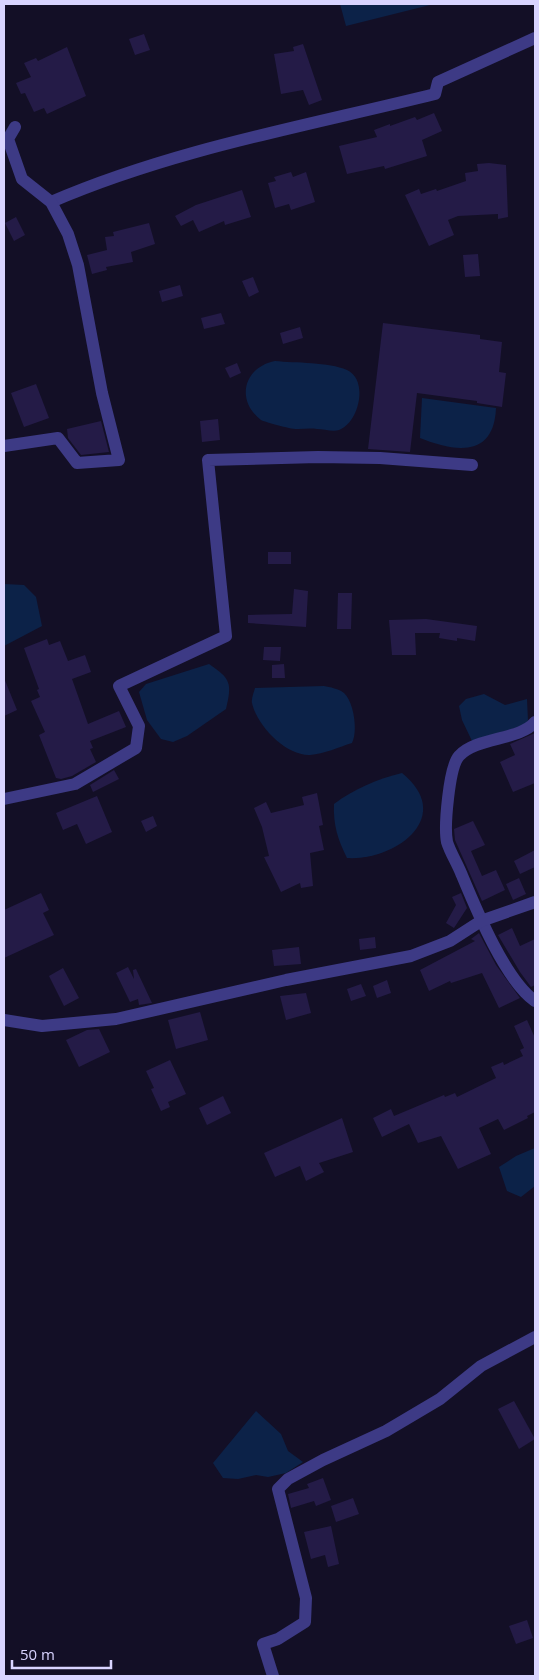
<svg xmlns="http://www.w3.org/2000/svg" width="539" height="1680" font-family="'Open Sans',sans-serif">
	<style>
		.water { fill: #0c2248 }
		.building { fill: #241b47 }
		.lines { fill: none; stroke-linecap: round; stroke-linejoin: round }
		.minor { stroke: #3d3a85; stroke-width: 12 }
	</style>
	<rect width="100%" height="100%" fill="#130f26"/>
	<g class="water">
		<path d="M340 4H434L346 26Z"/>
		<path d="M275 361C295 363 329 362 347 370 369 380 359 423 339 430 333 432 323 429 317 429 310 428 304 429 298 429 293 430 265 422 261 420 235 400 244 367 275 361Z"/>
		<path d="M422 398 496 408C494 458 455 452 420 438Z"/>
		<path d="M4 584 24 585 36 597 42 626 4 646Z"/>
		<path d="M209 664C231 679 232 683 226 709L187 736 173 742 161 739 147 720 139 692 146 684Z"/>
		<path d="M324 686C330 687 339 689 344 693 354 702 358 731 352 743 339 747 324 754 310 755 286 756 257 726 252 703 251 699 254 692 255 688Z"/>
		<path d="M484 694 505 705 527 699 528 721 525 725 472 741 462 720 459 706 466 699Z"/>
		<path d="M402 773C456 817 395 861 347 858 338 840 333 825 334 804 354 789 377 779 402 773Z"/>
		<path d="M535 1148V1186L521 1197 507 1191 499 1167 516 1156Z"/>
		<path d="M256 1411 281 1434 288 1451 303 1462 286 1473 268 1477 256 1475 238 1479 223 1478 213 1463Z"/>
	</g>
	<g class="building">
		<path d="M144 34 150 50 135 55 129 39Z"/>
		<path d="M303 44 322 100 309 105 303 90 281 94 274 54 294 51 293 47Z"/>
		<path d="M67 47 86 96 47 114 44 108 34 112 25 93 21 94 16 83 31 77 24 63 36 58 38 61Z"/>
		<path d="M434 113 442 131 422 140 427 156 385 169 384 166 347 174 339 146 377 137 374 130 390 124V126L415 117 417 120Z"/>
		<path d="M489 163 506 165 508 217 498 219V214L458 216 448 220 454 235 429 246 405 195 419 189 421 194 436 189 437 191 466 181 465 173 478 171 477 164Z"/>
		<path d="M291 172 293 177 306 172 315 202 291 210 289 204 275 208 268 183 276 181 274 177Z"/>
		<path d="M242 190 251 217 225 225 224 221 199 232 193 220 181 226 175 216 196 205Z"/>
		<path d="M16 217 25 235 14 241 5 223Z"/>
		<path d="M149 223 155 244 131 252 133 262 106 267 107 270 92 274 87 255 107 250 105 237 114 236 113 232Z"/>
		<path d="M478 254 480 276 465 277 463 255Z"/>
		<path d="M253 277 259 292 249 297 242 281Z"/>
		<path d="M180 285 183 296 162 302 159 291Z"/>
		<path d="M221 313 225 324 204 329 201 318Z"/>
		<path d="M383 323 480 335V339L502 342 499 372 506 373 502 407 477 403V401L417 393 410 452 368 449Z"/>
		<path d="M300 327 303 338 283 344 280 333Z"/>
		<path d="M237 363 241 373 230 378 225 368Z"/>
		<path d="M36 384 49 418 24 427 11 393Z"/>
		<path d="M218 419 220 440 202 442 200 421Z"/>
		<path d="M101 421 109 452 81 455 68 438 67 429Z"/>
		<rect x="268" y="552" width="23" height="12"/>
		<path d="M294 589 308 591 306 627 248 623V615L292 614Z"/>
		<path d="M338 593H352L351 629H337Z"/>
		<path d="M426 619 477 626 475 641 457 638V641L439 638 440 633H415L416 655H392L389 620Z"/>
		<path d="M47 639 49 645 60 641 68 661 85 655 91 672 72 679 88 724 119 711 126 727 90 741 93 748 90 749 96 762 72 776 61 779 56 778 39 735 45 732 31 701 40 697 37 690 39 689 24 648Z"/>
		<path d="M264 647H281L280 661 263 660Z"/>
		<path d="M284 664 285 678H272V665Z"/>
		<path d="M4 678 17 710 4 716Z"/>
		<path d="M535 733V783L513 792 500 762 515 755 510 744Z"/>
		<path d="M114 770 119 779 93 792 90 785Z"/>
		<path d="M317 793 323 825 319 826 324 850 310 853 313 886 301 888 300 883 281 892 264 857 269 856 262 827 254 808 266 802 271 813 304 805 302 797Z"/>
		<path d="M97 796 112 832 86 844 77 824 63 830 56 813Z"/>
		<path d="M153 816 157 826 146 832 141 821Z"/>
		<path d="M473 821 485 845 471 851 482 876 496 870 505 890 482 901 455 840 454 829Z"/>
		<path d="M535 850V867L520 874 514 861Z"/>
		<path d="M519 878 526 894 513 900 506 884Z"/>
		<path d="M41 893 49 910 43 913 54 935 4 958V910Z"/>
		<path d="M461 893 467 908 454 928 446 923 456 905 452 897Z"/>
		<path d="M512 928 520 946 535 939V985L531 987 520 972 498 935Z"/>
		<path d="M479 933 496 965 520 998 499 1008 482 973 451 983 450 981 429 991 420 970 475 941 471 939Z"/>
		<path d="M375 937 376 948 360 950 359 939Z"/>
		<path d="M299 947 301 964 274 966 272 950Z"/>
		<path d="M128 967 134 979 133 970 136 969 152 1003 139 1005 138 999 130 1002 116 973Z"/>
		<path d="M63 968 79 998 64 1006 49 976Z"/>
		<path d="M387 980 391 993 377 998 373 986Z"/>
		<path d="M361 984 366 996 351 1001 347 989Z"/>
		<path d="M306 993 311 1013 286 1020 280 996Z"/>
		<path d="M200 1012 208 1040 176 1049 168 1020Z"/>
		<path d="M527 1020 535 1038V1112L527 1116 528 1118 504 1130 498 1119 479 1128 491 1154 458 1169 441 1136 418 1143 409 1124 382 1137 373 1118 391 1109 394 1116 444 1095 445 1097 455 1093 457 1097 496 1078 491 1067 503 1062 504 1065 523 1056 520 1050 524 1048 514 1026Z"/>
		<path d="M99 1029 110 1052 79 1067 66 1040 87 1030Z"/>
		<path d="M170 1060 186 1094 168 1102 170 1107 161 1111 151 1089 154 1088 146 1071Z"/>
		<path d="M223 1096 231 1113 207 1125 199 1108Z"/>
		<path d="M342 1118 353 1152 319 1163 324 1172 306 1181 300 1166 275 1177 264 1153Z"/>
		<path d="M514 1401 535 1439 519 1449 498 1409Z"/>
		<path d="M323 1478 331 1500 316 1506 314 1501 291 1508 288 1494 309 1488 307 1484Z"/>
		<path d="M353 1498 359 1514 336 1522 331 1506Z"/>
		<path d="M331 1526 339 1564 328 1567 325 1555 311 1559 304 1532Z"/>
		<path d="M527 1620 533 1638 516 1644 509 1626Z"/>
	</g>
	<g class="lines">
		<g class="minor">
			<path d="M51 202C174 149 306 126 435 94L438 82 535 38"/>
			<path d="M4 446 58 438 77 463 119 460 102 393 78 265 68 234 51 202 22 179 8 139 15 127"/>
			<path d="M535 722C521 740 476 737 459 756 449 767 444 827 447 842 450 852 457 863 461 873 476 909 505 980 535 1001"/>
			<path d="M4 799 75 784 136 748 139 726 119 686 226 636 208 460 318 457 380 458 472 465"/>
			<path d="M4 1020 42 1026 116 1019 286 980 411 956 450 941 481 921 535 902"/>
			<path d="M273 1676 263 1644 278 1639 305 1622 306 1598 278 1489 288 1479 323 1460 386 1431 440 1399 481 1366 535 1337"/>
		</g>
	</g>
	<rect width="539" height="1680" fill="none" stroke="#d9d4ff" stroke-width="10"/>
	<path d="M12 1660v8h99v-8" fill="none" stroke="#d9d4ff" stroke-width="2.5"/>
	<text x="20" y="1660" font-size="15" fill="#d9d4ff" stroke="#130f26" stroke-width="4" paint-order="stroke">50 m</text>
</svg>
